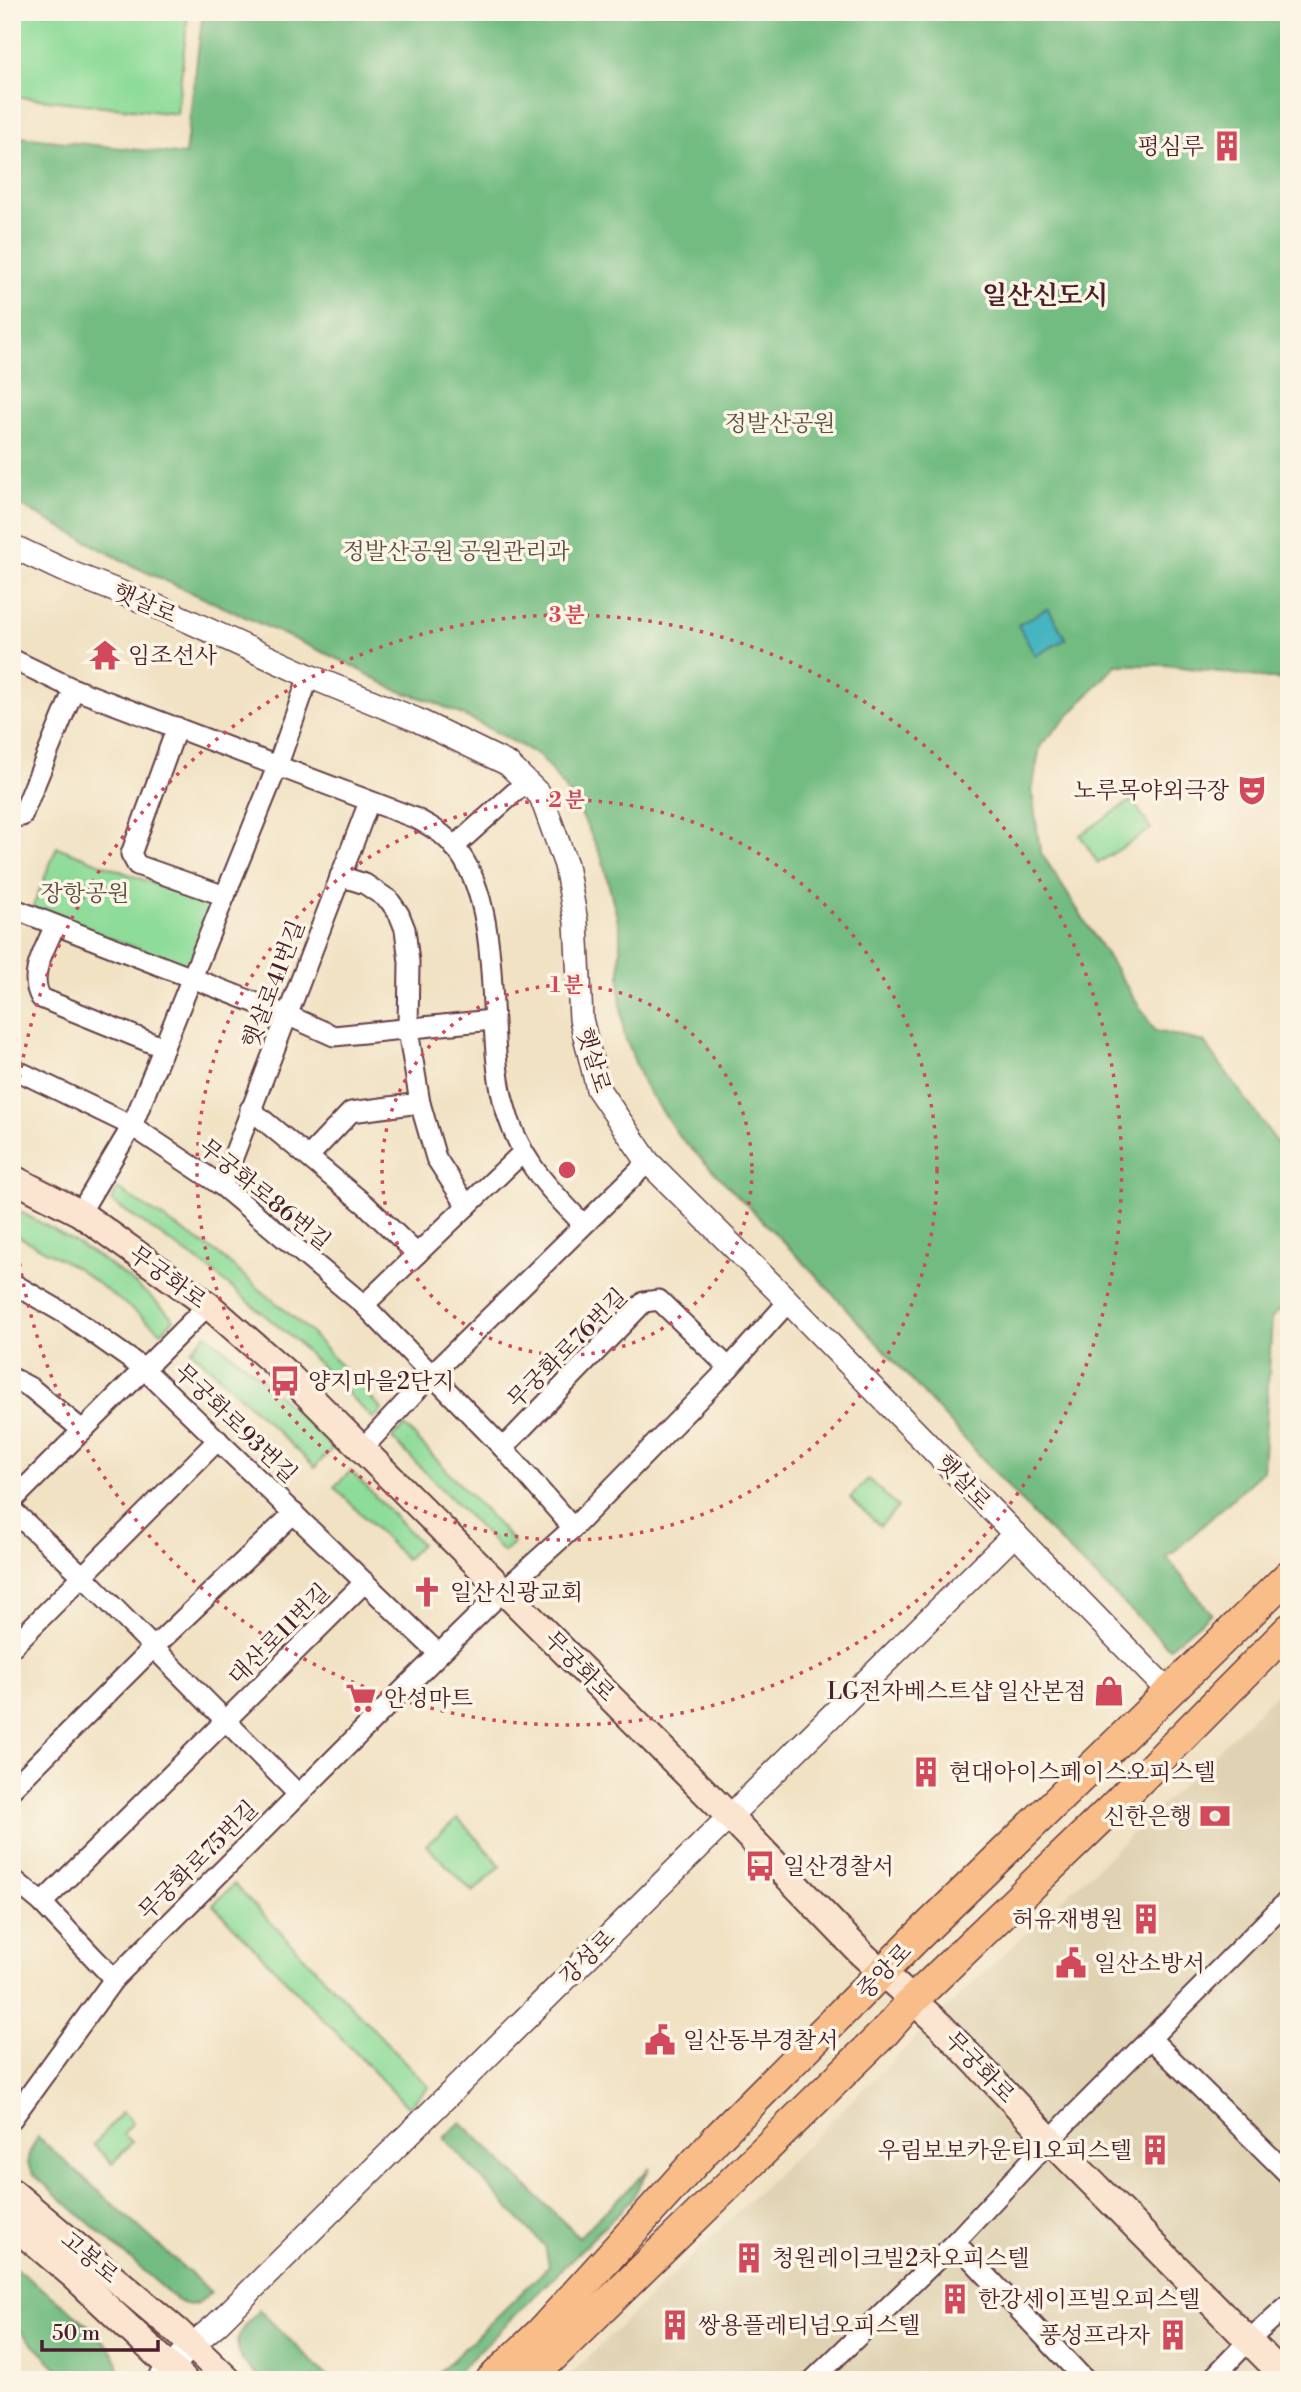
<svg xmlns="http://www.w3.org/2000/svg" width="1301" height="2392" font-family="'Libre Bodoni','Noto Serif KR',serif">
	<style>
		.built { fill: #e0d3b4 }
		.green { fill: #8edc99; stroke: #6c7e62; stroke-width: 2 }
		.forest { fill: #72bc81; stroke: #5e6e56; stroke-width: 2 }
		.water { fill: #46b5bf; stroke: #486a75; stroke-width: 2 }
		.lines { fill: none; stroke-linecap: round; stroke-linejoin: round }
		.minor-casing { stroke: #633c42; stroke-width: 23 }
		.tertiary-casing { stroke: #633c42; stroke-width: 26 }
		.secondary-casing { stroke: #633c42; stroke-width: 30 }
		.primary-casing { stroke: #633c42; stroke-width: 33 }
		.minor { stroke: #fff; stroke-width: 19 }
		.tertiary { stroke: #fff; stroke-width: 23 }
		.secondary { stroke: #fce5d0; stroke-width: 26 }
		.primary { stroke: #f8bd89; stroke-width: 30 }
		.ring { fill: none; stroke: #d1495b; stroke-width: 3.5; stroke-dasharray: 3.5 7 }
		.labels { text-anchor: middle; stroke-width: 7; stroke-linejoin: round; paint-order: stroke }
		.poi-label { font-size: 23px; fill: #4a1f2b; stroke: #fcf5e5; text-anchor: start }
		.park-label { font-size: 23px; fill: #5b4e46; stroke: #fcf5e5 }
		.street-label { font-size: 23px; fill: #4a1f2b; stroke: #fcf5e5 }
		.quarter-label { font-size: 26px; font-weight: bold; fill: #4a1f2b; stroke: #fcf5e5 }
		.centre { fill: #d1495b; stroke: #fcf5e5; stroke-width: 3.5 }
		.ring-label { font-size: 21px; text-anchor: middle; font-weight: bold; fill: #d1495b; stroke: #fcf5e5; stroke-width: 7; stroke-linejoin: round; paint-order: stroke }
	</style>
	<rect width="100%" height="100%" fill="#fcf5e5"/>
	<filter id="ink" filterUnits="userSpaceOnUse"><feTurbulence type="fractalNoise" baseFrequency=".0143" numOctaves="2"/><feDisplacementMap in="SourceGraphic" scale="14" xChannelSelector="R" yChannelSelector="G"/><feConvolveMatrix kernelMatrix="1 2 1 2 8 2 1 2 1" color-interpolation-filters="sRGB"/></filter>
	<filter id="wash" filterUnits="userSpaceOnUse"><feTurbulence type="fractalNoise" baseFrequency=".00686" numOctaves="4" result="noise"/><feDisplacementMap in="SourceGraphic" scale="28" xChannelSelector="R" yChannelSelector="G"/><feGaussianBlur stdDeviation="1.57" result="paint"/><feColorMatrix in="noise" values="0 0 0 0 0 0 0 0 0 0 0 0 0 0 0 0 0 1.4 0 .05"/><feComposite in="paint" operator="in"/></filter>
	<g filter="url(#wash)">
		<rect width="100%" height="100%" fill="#f1e2c4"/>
		<path class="built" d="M1289 1681V2380H565L958 1997 1137 1829Z"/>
		<g class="green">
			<path d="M12 12H188L177 114 12 96Z"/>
			<path d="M1132 800 1151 829 1098 863 1080 835Z"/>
			<path d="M57 847 212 906 188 967 32 909Z"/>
			<path d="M118 1189 217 1253 307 1329 382 1410 373 1419 296 1341 208 1268 111 1201Z"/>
			<path d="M12 1208C71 1237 128 1272 174 1319L162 1332 77 1268 12 1233Z"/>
			<path d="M206 1334 260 1377 333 1448 315 1467 191 1350Z"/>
			<path d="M405 1426 514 1542 503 1552 392 1438Z"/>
			<path d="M351 1471 421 1544 406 1559 334 1487Z"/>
			<path d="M868 1479 898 1507 880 1526 850 1498Z"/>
			<path d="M458 1818 501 1866 473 1892 426 1845Z"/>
			<path d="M234 1884 429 2087 408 2107 213 1905Z"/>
			<path d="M122 2112 133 2122 123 2134 132 2142 112 2164 94 2145Z"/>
		</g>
		<g class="forest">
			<path d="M203 12H1289V681L1166 665H1116L1040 746 1032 792 1040 851 1155 1031 1204 1042 1289 1159V1301L1272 1318 1263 1471 1167 1558 1211 1613 1169 1648 1043 1525 813 1272 679 1136 643 1083 624 1034 620 995V929L602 858 577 805 540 756 475 721 434 702 394 689 349 664 133 566 12 501V136L185 155Z"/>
			<path d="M461 2122 579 2237 650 2168 631 2200 450 2380H435L436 2376 549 2266 545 2247 444 2138Z"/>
			<path d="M38 2137 211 2292C199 2303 192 2310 177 2300L33 2174C23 2159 30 2151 38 2137Z"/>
			<path d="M12 2266C39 2287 96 2326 113 2353 118 2361 120 2371 118 2380H69L12 2323Z"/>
			<path d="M259 2310 331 2380H262C228 2350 230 2342 259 2310Z"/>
		</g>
		<path class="water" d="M1048 608 1066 639 1035 656 1018 625Z"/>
	</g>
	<g filter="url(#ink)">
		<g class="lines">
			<g class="minor-casing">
				<g id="minor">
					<path d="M12 659 74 689 415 818C426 824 437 829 446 838 507 893 484 1024 503 1100 517 1156 544 1184 583 1224"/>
					<path d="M177 727 131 854 137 865 225 896"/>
					<path d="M12 817 22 816 74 689"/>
					<path d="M454 847 526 782"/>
					<path d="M340 876 365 884 389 900 399 914 405 929 409 962 408 1030 420 1103 436 1158 467 1206"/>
					<path d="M12 908 287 1015 334 1036 492 1020"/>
					<path d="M55 925C46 948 27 975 41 998L164 1048"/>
					<path d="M12 1068 132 1126 222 1186 364 1305 503 1448 573 1528"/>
					<path d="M250 1109 367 1206 417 1254"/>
					<path d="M309 1156 351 1112 420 1103"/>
					<path d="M222 1186 369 802"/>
					<path d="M80 1213 132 1126 277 767 309 676"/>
					<path d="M12 1283 69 1316 144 1369 439 1654"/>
					<path d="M364 1305 522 1153"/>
					<path d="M12 1378 31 1388 82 1430"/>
					<path d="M503 1448 644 1302 659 1300 729 1368"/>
					<path d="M362 1449 431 1375 648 1162"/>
					<path d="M12 1501 208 1305"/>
					<path d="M12 1510 83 1576 298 1794"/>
					<path d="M12 1647 218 1440"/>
					<path d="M12 1789 153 1648 294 1513"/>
					<path d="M12 1878 42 1903 114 1979"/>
					<path d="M42 1903 365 1582"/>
					<path d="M1151 2039 1289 2175"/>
					<path d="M12 2119 114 1979 439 1654 504 1590 573 1528 729 1368 788 1302"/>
					<path d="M955 2242 1085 2380"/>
					<path d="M813 2380 955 2242 1069 2120 1289 1899"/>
					<path d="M1211 2380 1250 2339 1289 2304"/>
				</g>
			</g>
			<g class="tertiary-casing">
				<g id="tertiary">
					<path d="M12 546 63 570 158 607 309 676 417 720 508 764 541 796 566 865 576 922 581 1019 598 1089 648 1162 777 1290 1168 1691"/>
					<path d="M159 2380 192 2345 217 2324 1015 1534"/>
				</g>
			</g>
			<g class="secondary-casing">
				<g id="secondary">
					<path d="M12 1178 80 1213 208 1305 287 1374 730 1817 862 1954 941 2026 1050 2140 1288 2380"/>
					<path d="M12 2192 178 2332 228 2380"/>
					<path d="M12 2224 74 2276 184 2380"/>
				</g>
			</g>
			<g class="primary-casing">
				<g id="primary">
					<path d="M491 2380 540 2333 717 2138 919 1935 1289 1575"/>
					<path d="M529 2380 884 2033 913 2000 1108 1812 1289 1629"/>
				</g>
			</g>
			<use href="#minor" class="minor"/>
			<use href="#tertiary" class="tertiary"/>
			<use href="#secondary" class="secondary"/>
			<use href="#primary" class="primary"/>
		</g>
	</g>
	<g class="ring">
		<circle cx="567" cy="1170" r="185"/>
		<circle cx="567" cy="1170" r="370"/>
		<path d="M12 1151A555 555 0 1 1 12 1189"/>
	</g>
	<defs>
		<g id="building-bare" transform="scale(2.415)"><path d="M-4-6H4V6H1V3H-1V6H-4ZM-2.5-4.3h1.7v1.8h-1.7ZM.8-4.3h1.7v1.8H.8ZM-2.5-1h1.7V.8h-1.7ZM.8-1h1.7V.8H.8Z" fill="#d1495b" stroke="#fcf5e5" stroke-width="2.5" paint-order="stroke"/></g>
		<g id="temple-bare" transform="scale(2.415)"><path d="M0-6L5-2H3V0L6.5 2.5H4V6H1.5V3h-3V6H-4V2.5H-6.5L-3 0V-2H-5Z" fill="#d1495b" stroke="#fcf5e5" stroke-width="2.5" paint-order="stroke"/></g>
		<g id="theatre-bare" transform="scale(2.415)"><path d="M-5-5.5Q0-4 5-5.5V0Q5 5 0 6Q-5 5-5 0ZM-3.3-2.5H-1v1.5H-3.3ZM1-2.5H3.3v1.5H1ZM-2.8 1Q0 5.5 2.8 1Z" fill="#d1495b" stroke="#fcf5e5" stroke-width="2.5" paint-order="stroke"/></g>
		<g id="bus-bare" transform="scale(2.415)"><path d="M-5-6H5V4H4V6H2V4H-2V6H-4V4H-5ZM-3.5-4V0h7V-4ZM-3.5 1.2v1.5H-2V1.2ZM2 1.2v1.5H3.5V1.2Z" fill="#d1495b" stroke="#fcf5e5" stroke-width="2.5" paint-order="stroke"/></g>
		<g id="church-bare" transform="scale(2.415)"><path d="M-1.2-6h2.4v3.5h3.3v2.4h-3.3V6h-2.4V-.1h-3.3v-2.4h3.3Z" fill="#d1495b" stroke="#fcf5e5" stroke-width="2.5" paint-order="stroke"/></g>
		<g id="shop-bare" transform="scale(2.415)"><path d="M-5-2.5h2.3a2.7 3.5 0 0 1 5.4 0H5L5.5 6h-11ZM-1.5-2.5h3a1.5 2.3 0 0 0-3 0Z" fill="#d1495b" stroke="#fcf5e5" stroke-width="2.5" paint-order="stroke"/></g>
		<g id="supermarket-bare" transform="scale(2.415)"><path d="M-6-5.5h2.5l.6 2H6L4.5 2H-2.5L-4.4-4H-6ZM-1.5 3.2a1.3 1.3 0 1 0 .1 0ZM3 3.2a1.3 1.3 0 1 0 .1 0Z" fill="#d1495b" stroke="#fcf5e5" stroke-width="2.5" paint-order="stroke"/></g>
		<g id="bank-bare" transform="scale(2.415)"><path d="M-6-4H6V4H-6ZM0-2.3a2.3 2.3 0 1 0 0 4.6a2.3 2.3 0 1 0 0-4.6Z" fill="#d1495b" stroke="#fcf5e5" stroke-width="2.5" paint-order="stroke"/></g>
		<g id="civic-bare" transform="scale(2.415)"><path d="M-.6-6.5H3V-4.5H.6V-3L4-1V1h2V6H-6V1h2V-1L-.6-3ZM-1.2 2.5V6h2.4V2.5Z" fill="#d1495b" stroke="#fcf5e5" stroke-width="2.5" paint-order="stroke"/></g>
	</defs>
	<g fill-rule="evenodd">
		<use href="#building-bare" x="1227" y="146"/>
		<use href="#temple-bare" x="105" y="655"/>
		<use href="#theatre-bare" x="1252" y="790"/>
		<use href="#bus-bare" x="285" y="1381"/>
		<use href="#church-bare" x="427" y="1592"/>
		<use href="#shop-bare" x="1109" y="1691"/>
		<use href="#supermarket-bare" x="361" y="1698"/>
		<use href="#building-bare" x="926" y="1772"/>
		<use href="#bank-bare" x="1215" y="1816"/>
		<use href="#bus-bare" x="760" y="1866"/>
		<use href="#building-bare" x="1146" y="1919"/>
		<use href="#civic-bare" x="1071" y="1963"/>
		<use href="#civic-bare" x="660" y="2040"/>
		<use href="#building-bare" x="1155" y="2150"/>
		<use href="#building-bare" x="749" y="2258"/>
		<use href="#building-bare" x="955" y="2299"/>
		<use href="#building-bare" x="675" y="2325"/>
		<use href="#building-bare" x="1173" y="2335"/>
	</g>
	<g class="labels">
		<g class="poi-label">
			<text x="1204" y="154" text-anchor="end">평심루</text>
			<text x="128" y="663">임조선사</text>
			<text x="1229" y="798" text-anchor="end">노루목야외극장</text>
			<text x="308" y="1389">양지마을2단지</text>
			<text x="450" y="1600">일산신광교회</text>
			<text x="1086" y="1699" text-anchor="end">LG전자베스트샵 일산본점</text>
			<text x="384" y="1706">안성마트</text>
			<text x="949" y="1780">현대아이스페이스오피스텔</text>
			<text x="1192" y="1824" text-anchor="end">신한은행</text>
			<text x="783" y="1874">일산경찰서</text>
			<text x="1123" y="1927" text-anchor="end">허유재병원</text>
			<text x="1094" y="1971">일산소방서</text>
			<text x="683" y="2048">일산동부경찰서</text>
			<text x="1132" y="2158" text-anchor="end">우림보보카운티1오피스텔</text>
			<text x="772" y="2266">청원레이크빌2차오피스텔</text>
			<text x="978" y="2307">한강세이프빌오피스텔</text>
			<text x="698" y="2333">쌍용플레티넘오피스텔</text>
			<text x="1150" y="2343" text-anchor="end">풍성프라자</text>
		</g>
		<g class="park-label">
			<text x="780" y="431">정발산공원</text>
			<text x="456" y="559">정발산공원 공원관리과</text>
			<text x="85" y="901">장항공원</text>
		</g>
		<g class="street-label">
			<text transform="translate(145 603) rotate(23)" y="8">햇살로</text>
			<text transform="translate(273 984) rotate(-69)" y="8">햇살로41번길</text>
			<text transform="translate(594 1060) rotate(73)" y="8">햇살로</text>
			<text transform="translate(265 1194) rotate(39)" y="8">무궁화로86번길</text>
			<text transform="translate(168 1277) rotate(36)" y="8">무궁화로</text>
			<text transform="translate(567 1348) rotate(-45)" y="8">무궁화로76번길</text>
			<text transform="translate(236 1423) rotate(44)" y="8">무궁화로93번길</text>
			<text transform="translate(964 1482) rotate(46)" y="8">햇살로</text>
			<text transform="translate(279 1634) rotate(-45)" y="8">대산로11번길</text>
			<text transform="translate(580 1666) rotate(45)" y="8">무궁화로</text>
			<text transform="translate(198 1860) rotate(-45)" y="8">무궁화로75번길</text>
			<text transform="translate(587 1957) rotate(-45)" y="8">강성로</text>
			<text transform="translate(884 1971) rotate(-46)" y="8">중앙로</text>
			<text transform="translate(980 2067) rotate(46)" y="8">무궁화로</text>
			<text transform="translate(90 2257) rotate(40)" y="8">고봉로</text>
		</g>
		<g class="quarter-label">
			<text x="1045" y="304">일산신도시</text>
		</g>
	</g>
	<circle cx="567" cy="1170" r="10" class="centre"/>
	<g class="ring-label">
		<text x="567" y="622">3 분</text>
		<text x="567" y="807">2 분</text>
		<text x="567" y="992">1 분</text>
	</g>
	<rect width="1301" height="2392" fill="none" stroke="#fcf5e5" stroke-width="42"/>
	<path d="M42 2340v10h116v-10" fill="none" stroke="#4a1f2b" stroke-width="3.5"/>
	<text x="52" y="2340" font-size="21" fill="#4a1f2b" stroke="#fcf5e5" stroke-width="5" paint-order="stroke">50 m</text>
</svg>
